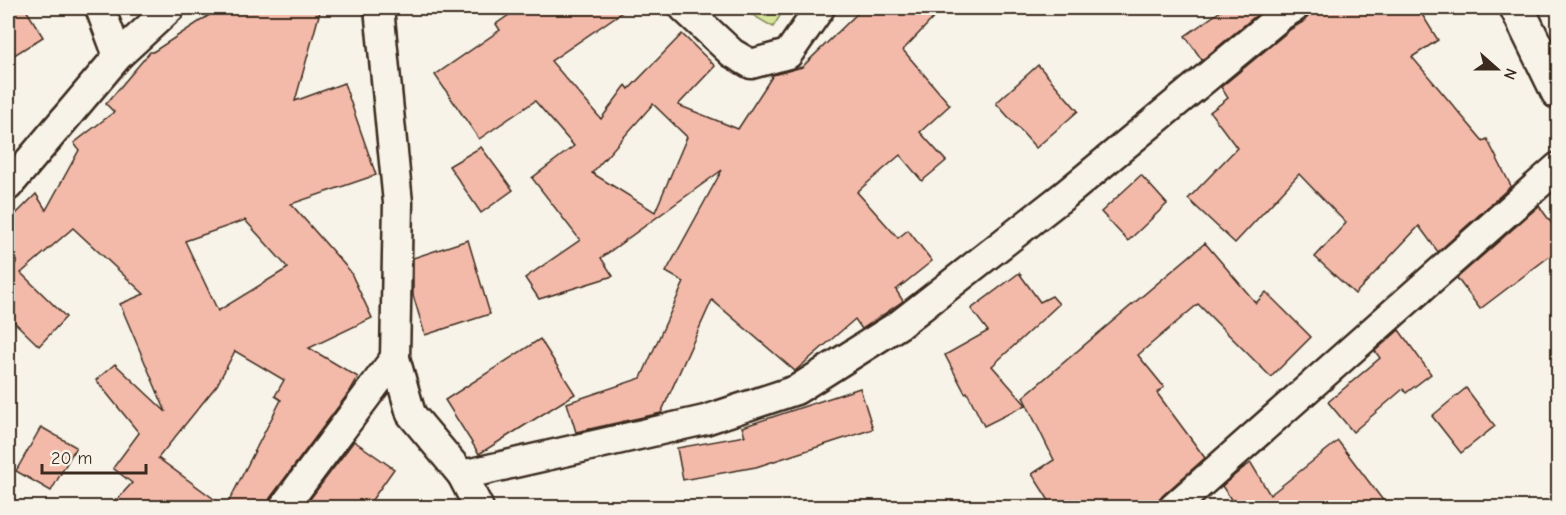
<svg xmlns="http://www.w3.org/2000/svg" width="1566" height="515" font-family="'Comic Neue',sans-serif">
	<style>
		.green { fill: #d6e599; stroke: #88885c; stroke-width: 1.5 }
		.building { fill: #f3baaa; stroke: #3b2a1e; stroke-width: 1.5; fill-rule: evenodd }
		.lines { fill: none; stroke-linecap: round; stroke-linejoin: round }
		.street-casing { stroke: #3b2a1e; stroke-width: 33 }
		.secondary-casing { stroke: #3b2a1e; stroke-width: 38 }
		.street { stroke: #f7f3e8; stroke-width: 28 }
		.secondary { stroke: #f7f3e8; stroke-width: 33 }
	</style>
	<rect width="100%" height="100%" fill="#f7f3e8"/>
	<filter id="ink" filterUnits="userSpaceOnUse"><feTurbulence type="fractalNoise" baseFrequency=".0167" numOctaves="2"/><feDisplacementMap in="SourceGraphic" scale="12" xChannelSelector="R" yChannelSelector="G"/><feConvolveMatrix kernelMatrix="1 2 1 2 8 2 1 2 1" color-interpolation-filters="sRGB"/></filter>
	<g filter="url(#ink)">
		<path class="green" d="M741 8H785L773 27Z"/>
		<g class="building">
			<path d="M8 8H25L43 37 8 59Z"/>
			<path d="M220 8H321L295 101 344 83 376 175 291 204 350 271 372 318 309 348 358 377 350 391 270 498 267 507H226L281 400 275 396 284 380 235 351 217 385 158 458 225 507H110L132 483 113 468 139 433 96 380 115 364 166 412 120 304 144 294 73 228 21 273 66 317 39 346 8 316V261L14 266 17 261 8 253V222L36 194 46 210 79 150 74 143 114 112 106 104 150 52H153ZM245 220 288 268 218 311 185 241Z"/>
			<path d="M519 8H628L551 61 601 119 626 85 629 89 682 34 715 66 678 105 738 129 773 75 802 67 863 8H943L903 50 950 105 920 132 946 161 922 181 900 155 857 192 898 238 908 230 932 261 896 290 903 301 862 329 855 319 795 371 712 300 661 413 576 432 567 403 641 378 684 282 666 272 722 170 601 258 613 276 539 299 525 278 580 240 532 178 574 146 535 101 479 139 435 75 500 30 496 24ZM653 104 687 137 655 212 592 173Z"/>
			<path d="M1225 8H1265L1202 60 1185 36Z"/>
			<path d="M1310 8H1418L1438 40 1412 57 1483 141 1487 139 1511 186 1438 252 1419 226 1355 294 1315 257 1346 223 1299 174 1235 243 1188 199 1237 148 1210 112 1228 98 1221 87 1291 29 1303 22 1309 16Z"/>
			<path d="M1038 65 1078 111 1036 148 996 103Z"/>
			<path d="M481 147 513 190 481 213 449 166Z"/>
			<path d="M1141 175 1167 204 1128 241 1101 212Z"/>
			<path d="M1539 206 1558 232V250L1480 309 1457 278Z"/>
			<path d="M468 240 490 314 425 335 413 295V258Z"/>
			<path d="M1205 243 1256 303 1266 292 1311 337 1271 377 1198 304 1138 355 1164 387 1157 393 1205 458 1161 497 1147 507H1053L1032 474 1054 460 1023 397Z"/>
			<path d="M1019 273 1040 302 1052 296 1059 304 992 366 1026 405 984 426 967 392 965 393 945 355 988 331 971 309Z"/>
			<path d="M1399 330 1431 374 1406 393 1403 389 1353 432 1328 402 1380 358 1375 351Z"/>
			<path d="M540 339 575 394 479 454 445 400Z"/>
			<path d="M860 388 873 429 756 467 683 480 677 448 745 436 742 427Z"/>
			<path d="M1466 388 1495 426 1461 453 1432 416Z"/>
			<path d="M41 427 76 447 51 491 16 471Z"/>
			<path d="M354 441 394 469 367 507H304Z"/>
			<path d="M1338 441 1388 507H1236L1222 486 1242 469 1251 463 1270 495Z"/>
		</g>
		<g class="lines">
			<g class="street-casing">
				<g id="street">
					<path d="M100 8 118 56"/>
					<path d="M379 8 398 203 395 358 411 414 462 475 479 508"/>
					<path d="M684 8 732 53 751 64 788 54 820 8"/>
					<path d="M8 186 118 56 170 8"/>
					<path d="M462 475 705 420 796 390 900 324 1066 194 1282 15 1294 8"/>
					<path d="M283 508 395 358"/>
					<path d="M1173 508 1558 167"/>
				</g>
			</g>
			<g class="secondary-casing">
				<path id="secondary" d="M1517 8 1558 92"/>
			</g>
			<use href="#street" class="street"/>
			<use href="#secondary" class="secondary"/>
		</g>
	</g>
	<rect width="1566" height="515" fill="none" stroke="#f7f3e8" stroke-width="30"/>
	<rect x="15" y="15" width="1536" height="485" fill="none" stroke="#3b2a1e" stroke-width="2" filter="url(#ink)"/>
	<g transform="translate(1497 69) rotate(111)" stroke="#f7f3e8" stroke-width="4.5" paint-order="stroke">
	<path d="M0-4.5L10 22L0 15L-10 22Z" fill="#3b2a1e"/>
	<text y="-9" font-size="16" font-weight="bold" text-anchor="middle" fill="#3b2a1e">N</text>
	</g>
	<path d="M42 464v9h104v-9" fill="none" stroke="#3b2a1e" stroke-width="3"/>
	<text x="51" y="464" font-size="18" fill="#3b2a1e" stroke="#f7f3e8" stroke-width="4.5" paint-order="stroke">20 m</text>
</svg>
